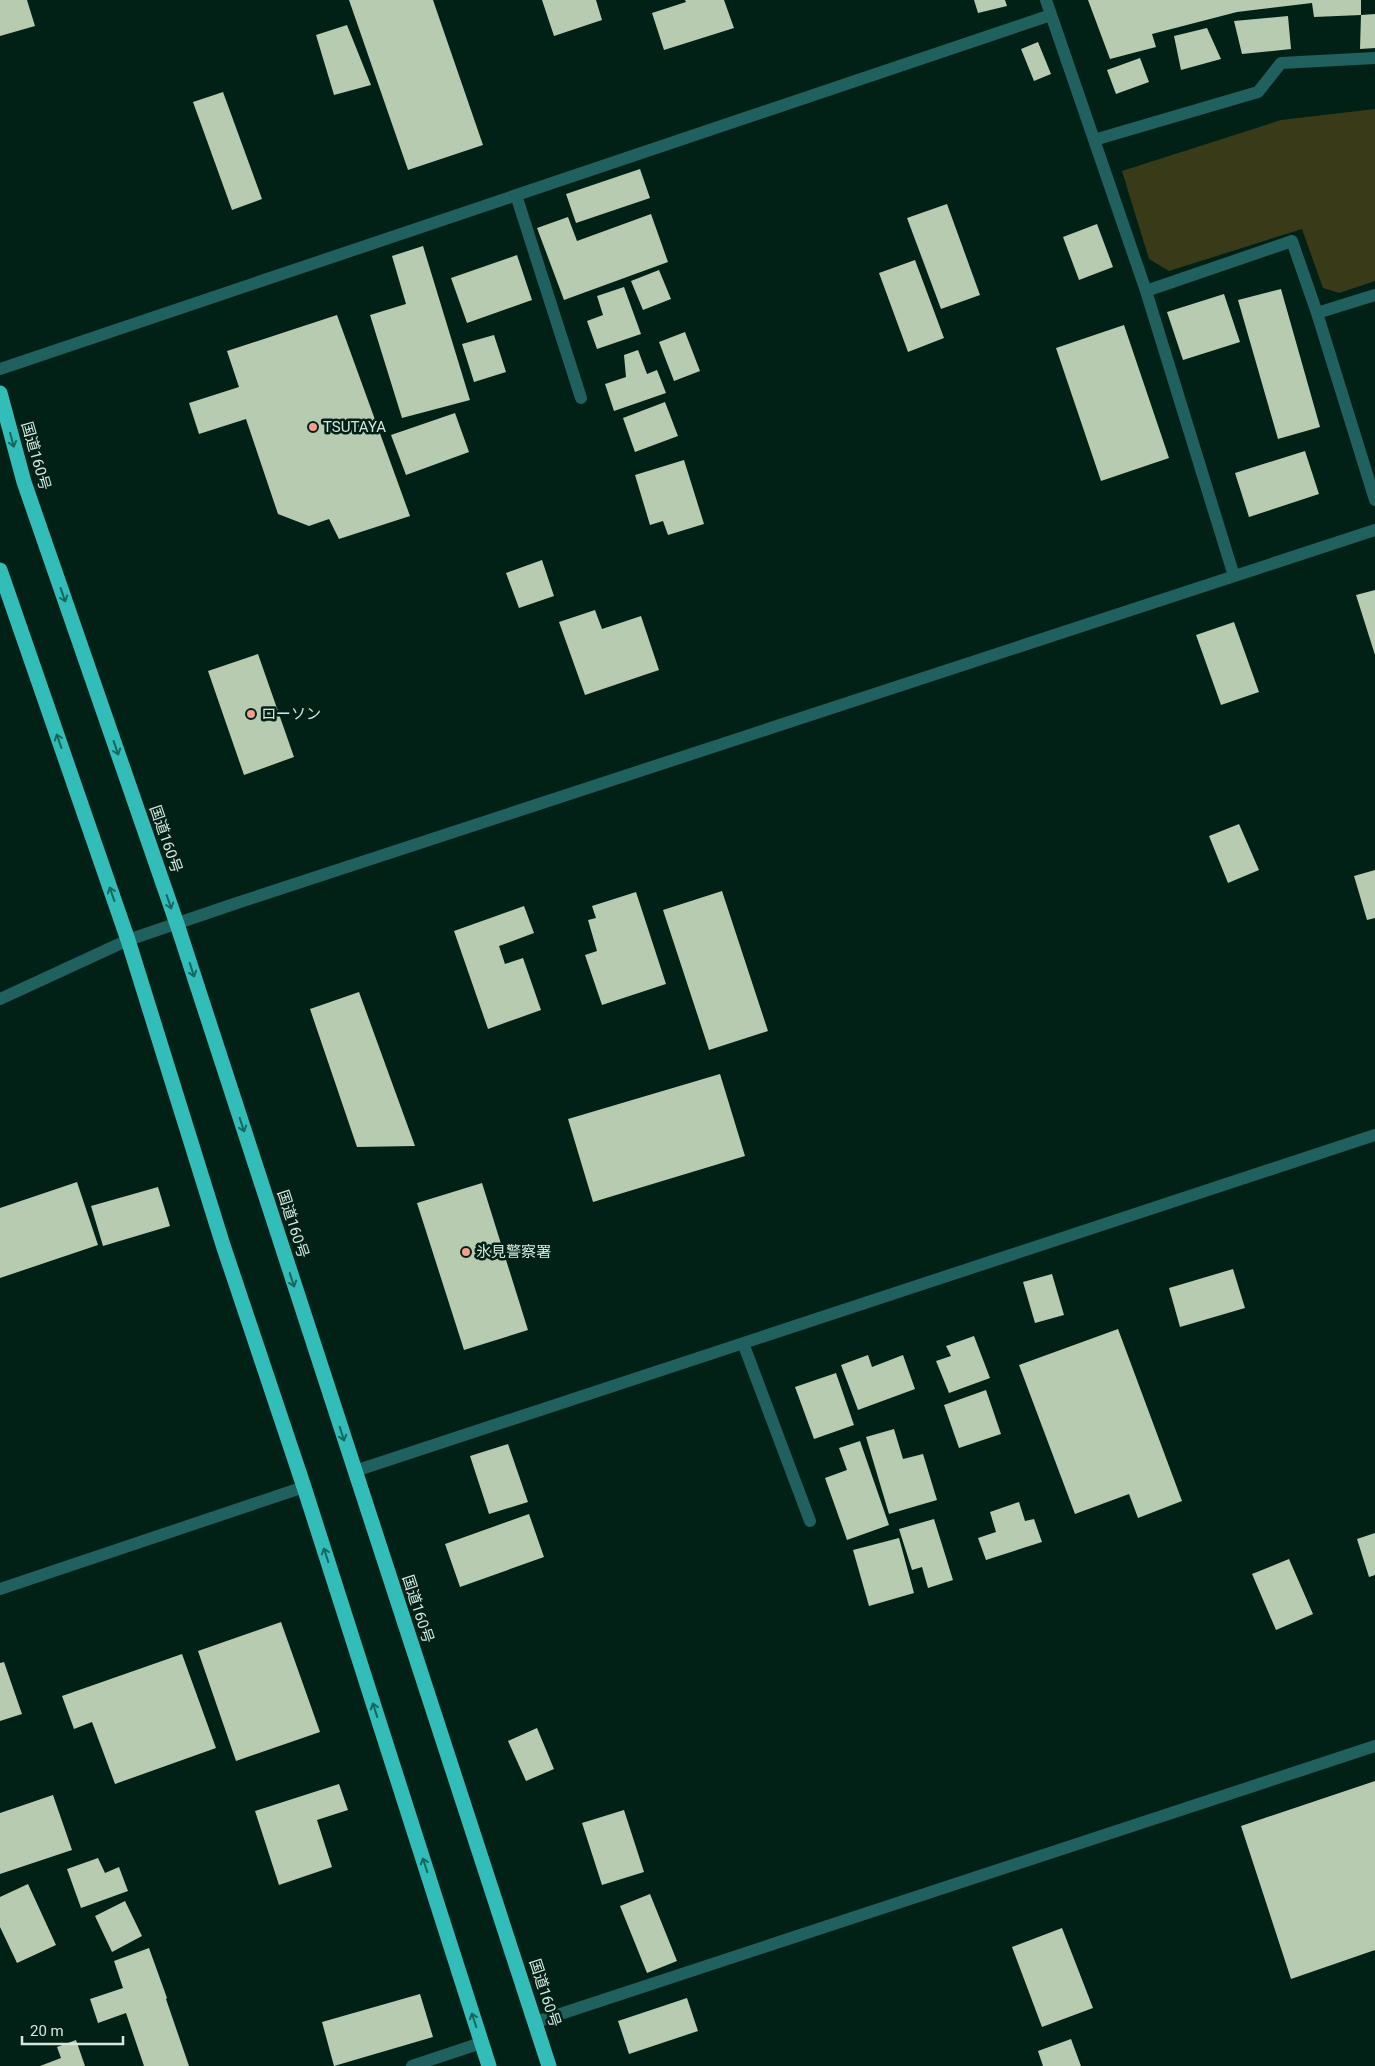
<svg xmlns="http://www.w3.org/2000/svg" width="1375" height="2066" font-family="Roboto,'Noto Sans JP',sans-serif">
  <rect width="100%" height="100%" fill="#022116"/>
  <!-- green -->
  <path fill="#393a17" d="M1375,109V281L1339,293L1323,288L1302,229L1169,271L1149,259L1122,171L1281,120Z"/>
  <!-- building -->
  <path fill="#b7cbb0" d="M0,0H27L35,26L0,36Z
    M349,0H433L483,145L408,170Z
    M542,0H596L602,20L554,36Z
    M685,0H724L734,28L664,50L652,13L686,2Z
    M974,0H1005L1007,6L978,13Z
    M1088,0H1361V15L1375,14V48L1360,49L1361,15L1314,17L1312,3L1237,12L1152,34L1156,47L1110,59Z
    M1288,16L1291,49L1242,54L1234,21Z
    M347,25L371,85L334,95L316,35Z
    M1207,28L1221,59L1181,70L1174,36Z
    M1038,42L1051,74L1034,81L1021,49Z
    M1140,58L1149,82L1116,94L1107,70Z
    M223,92L262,199L232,210L193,102Z
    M640,169L650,198L576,223L566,194Z
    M947,204L980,295L941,309L907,218Z
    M651,214L668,262L564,300L537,228L568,217L577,241Z
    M1097,224L1113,267L1079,280L1063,237Z
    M423,246L470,400L402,418L370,315L406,304L392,256Z
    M517,255L532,300L467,323L451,278Z
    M915,260L944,338L908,352L879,273Z
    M659,270L671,299L643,310L631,281Z
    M624,287L641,334L597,349L587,321L603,315L597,296Z
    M1281,289L1320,427L1278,439L1238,300Z
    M1224,294L1240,342L1183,360L1167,312Z
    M337,315L410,516L339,539L329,519L309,526L278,514L246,419L199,434L189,403L239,387L227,351Z
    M1124,325L1169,458L1101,481L1056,348Z
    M685,332L700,371L674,381L659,342Z
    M494,335L506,372L474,382L462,344Z
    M638,350L647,374L657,370L666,393L614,411L605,384L626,377L624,355Z
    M665,402L678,436L635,452L623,418Z
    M455,413L469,452L406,475L391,435Z
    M1305,451L1319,494L1249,517L1235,473Z
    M684,460L704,524L668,535L663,521L650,525L635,475Z
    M542,560L554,596L519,608L506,573Z
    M1375,590V655L1356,595Z
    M595,610L602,629L641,616L659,670L585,695L559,622Z
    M1234,622L1259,692L1221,705L1196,635Z
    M258,654L294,757L244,775L208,671Z
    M1239,824L1259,870L1228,883L1209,836Z
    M1375,870V918L1367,920L1354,876Z
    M722,891L768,1031L709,1050L663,910Z
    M636,892L666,984L602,1005L585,955L597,951L588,920L596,918L592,906Z
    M524,906L534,933L499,946L505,964L523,958L541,1010L488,1029L454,931Z
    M359,992L415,1146L357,1147L310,1009Z
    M720,1074L745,1156L593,1202L568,1119Z
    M77,1182L98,1245L0,1278V1208Z
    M482,1183L528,1330L464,1350L417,1203Z
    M158,1187L170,1226L103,1246L91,1206Z
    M1233,1269L1245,1308L1180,1327L1169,1288Z
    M1052,1274L1064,1315L1035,1323L1023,1282Z
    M1118,1329L1182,1501L1138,1518L1129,1494L1075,1514L1019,1365Z
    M974,1336L990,1378L949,1393L936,1361L951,1356L946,1346Z
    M868,1355L872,1367L903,1355L915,1389L858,1410L841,1365Z
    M836,1373L854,1425L814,1439L795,1387Z
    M986,1390L1001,1434L959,1448L944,1405Z
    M894,1429L903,1459L923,1454L937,1500L889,1514L866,1437Z
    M860,1441L889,1525L847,1540L825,1478L847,1470L839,1448Z
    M508,1444L528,1502L489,1514L470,1456Z
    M1019,1502L1025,1521L1034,1519L1042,1542L986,1560L978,1538L996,1532L990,1512Z
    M529,1514L544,1557L460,1587L445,1544Z
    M934,1519L953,1580L928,1588L922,1567L912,1570L899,1529Z
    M1375,1533V1575L1369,1577L1357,1539Z
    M899,1538L914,1593L869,1606L853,1550Z
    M1289,1559L1313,1614L1276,1630L1252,1574Z
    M281,1622L320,1732L236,1761L198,1651Z
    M182,1654L216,1748L115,1784L92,1722L74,1729L62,1696Z
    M4,1662L22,1714L0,1721V1663Z
    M537,1728L554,1769L526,1781L508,1741Z
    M1375,1781V1950L1291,1979L1241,1826Z
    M339,1784L348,1810L317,1820L332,1867L279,1885L255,1811Z
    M53,1795L72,1850L0,1874V1813Z
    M624,1810L644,1872L602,1885L582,1823Z
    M98,1858L105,1873L119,1867L128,1891L81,1908L67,1869Z
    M28,1884L56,1945L17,1963L0,1927V1897Z
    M650,1894L677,1961L647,1973L620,1906Z
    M125,1901L142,1936L112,1952L95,1916Z
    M1062,1928L1093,2008L1042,2027L1012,1947Z
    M149,1948L167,1998L166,1999L189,2066H144L126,2013L98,2023L90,1999L123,1988L114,1961Z
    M420,1994L433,2037L334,2066L322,2022Z
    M687,1998L698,2031L629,2054L618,2021Z
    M1071,2039L1081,2066H1043L1038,2051Z
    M76,2040L85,2066H40L61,2058L57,2047Z"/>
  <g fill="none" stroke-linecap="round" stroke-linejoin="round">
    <!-- minor -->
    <path stroke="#20605e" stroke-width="12" d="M1046,0L1146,291L1292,241L1317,313L1375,500
      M1094,140L1258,92L1281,63L1375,58
      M516,195L581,398
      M1146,291L1234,576
      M1317,313L1375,295
      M0,369L1051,15
      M0,999L128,940L237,903L1375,530
      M743,1343L810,1521
      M355,1471L1375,1135
      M0,1589L304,1487
      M536,2022L1375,1746
      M412,2066L481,2043"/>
    <!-- highway -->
    <path stroke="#32bdb9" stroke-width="15" d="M0,393L24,482L177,924L549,2066
      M0,570L128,940L223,1245L304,1487L489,2066"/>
  </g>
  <!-- one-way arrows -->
  <defs><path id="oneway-shaft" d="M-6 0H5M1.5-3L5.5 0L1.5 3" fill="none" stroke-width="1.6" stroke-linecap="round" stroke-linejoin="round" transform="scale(1.25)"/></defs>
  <g stroke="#18675f">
    <use href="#oneway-shaft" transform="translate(12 440) rotate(75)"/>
    <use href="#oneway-shaft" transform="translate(63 595) rotate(71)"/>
    <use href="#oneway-shaft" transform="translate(59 741) rotate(-109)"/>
    <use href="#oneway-shaft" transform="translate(116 748) rotate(71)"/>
    <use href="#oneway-shaft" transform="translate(112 894) rotate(-109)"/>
    <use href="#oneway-shaft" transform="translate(169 902) rotate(71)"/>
    <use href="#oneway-shaft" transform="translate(192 970) rotate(72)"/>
    <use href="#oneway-shaft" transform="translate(242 1125) rotate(72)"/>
    <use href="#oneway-shaft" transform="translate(292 1280) rotate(72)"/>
    <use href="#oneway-shaft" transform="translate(342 1434) rotate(72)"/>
    <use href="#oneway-shaft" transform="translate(326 1555) rotate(-108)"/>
    <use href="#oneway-shaft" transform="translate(375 1710) rotate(-108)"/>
    <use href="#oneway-shaft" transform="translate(425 1865) rotate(-108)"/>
    <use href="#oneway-shaft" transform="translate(474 2020) rotate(-108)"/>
  </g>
  <!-- markers -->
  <g fill="#f59d8f" stroke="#022116" stroke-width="2">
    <circle cx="313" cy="427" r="5"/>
    <circle cx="251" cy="714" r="5"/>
    <circle cx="466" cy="1252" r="5"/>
  </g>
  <g text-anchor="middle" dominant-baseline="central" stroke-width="5" stroke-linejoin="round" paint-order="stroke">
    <!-- poi labels -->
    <g font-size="15" fill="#d5e7de" stroke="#022116" text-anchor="start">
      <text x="323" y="427">TSUTAYA</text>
      <text x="261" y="714">ローソン</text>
      <text x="476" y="1252">氷見警察署</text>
    </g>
    <!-- street labels -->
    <g font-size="15" fill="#d5e7de" stroke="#022116">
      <text transform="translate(36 456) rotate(74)">国道160号</text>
      <text transform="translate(166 839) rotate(71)">国道160号</text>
      <text transform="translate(293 1224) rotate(72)">国道160号</text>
      <text transform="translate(418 1609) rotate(72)">国道160号</text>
      <text transform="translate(545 1993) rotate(72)">国道160号</text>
    </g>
  </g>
  <!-- scale -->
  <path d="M22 2036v8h101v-8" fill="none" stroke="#d5e7de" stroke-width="2.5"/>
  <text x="30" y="2036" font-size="15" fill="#d5e7de" stroke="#022116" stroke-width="4" paint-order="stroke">20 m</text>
</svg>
